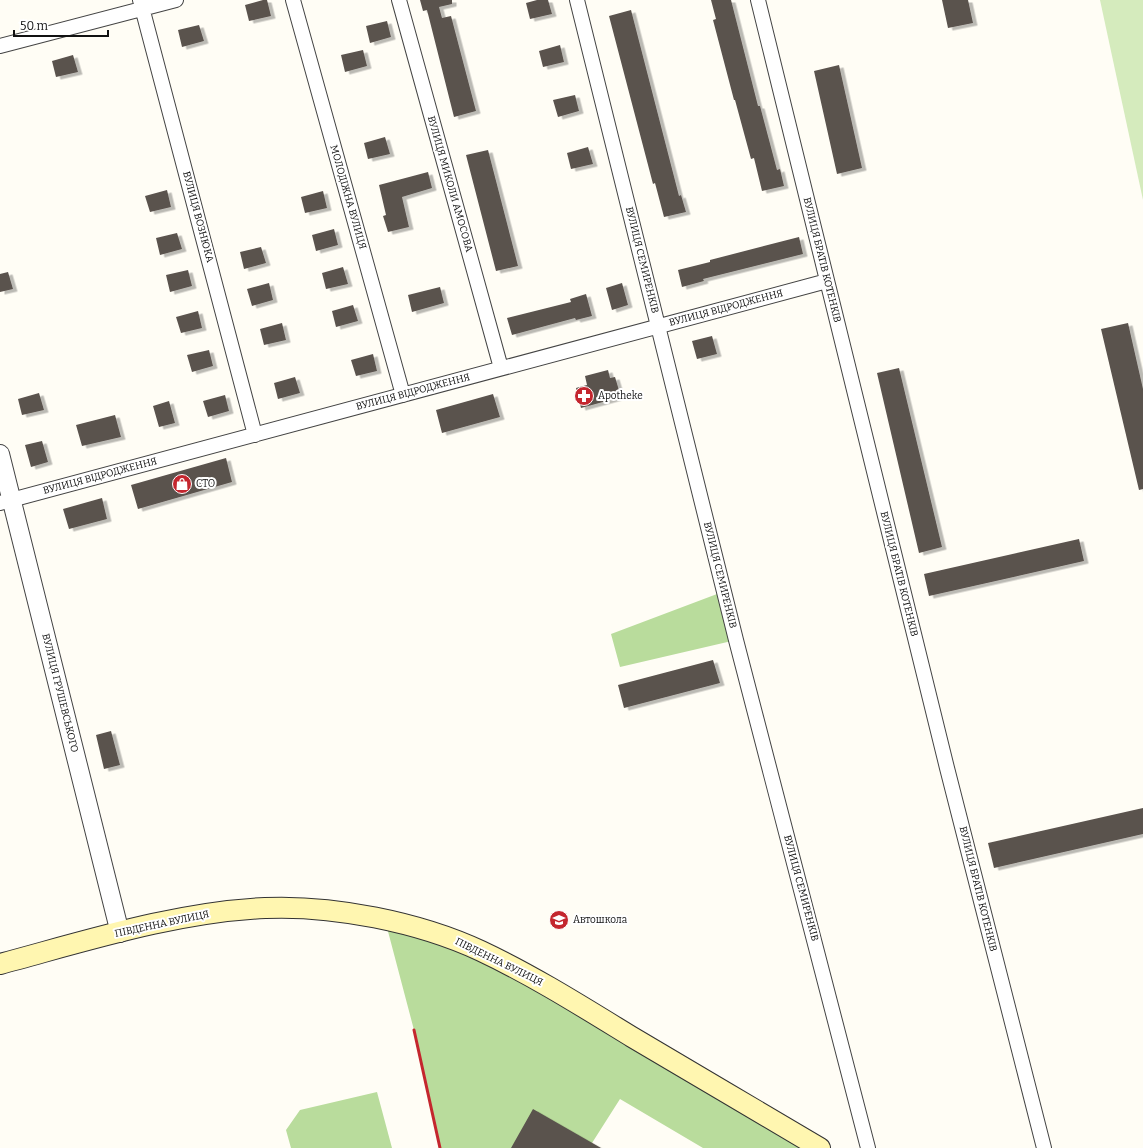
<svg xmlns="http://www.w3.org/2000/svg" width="1143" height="1148" font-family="Bitter,serif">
  <defs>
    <filter id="shadow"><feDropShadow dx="4.5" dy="2.5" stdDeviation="0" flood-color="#0004"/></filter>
  </defs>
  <rect width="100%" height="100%" fill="#fffdf5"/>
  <!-- green -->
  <path fill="#d5ebbd" d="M1100,0H1143V200Z"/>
  <!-- forest -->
  <path fill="#b9dc9c" d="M725,591L736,640L620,667L611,634Z
    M385,920L430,932L820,1148H703L620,1099L592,1143L511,1148H440L414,1030Z
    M377,1092L392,1148H291L286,1130L300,1110Z"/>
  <!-- building -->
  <path fill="#5a524d" filter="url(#shadow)" d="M263,0H267L271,16L249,21L245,5Z
    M420,0H452V4L439,7L442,18L451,16L476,111L454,117L427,10L423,11Z
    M537,0H548L552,14L530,19L526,3Z
    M711,0H731L758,106H760L777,170L780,169L784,186L762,191L754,158L751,159L735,100H734L713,20L716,19Z
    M942,0H968L973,23L948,28Z
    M631,10L679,196L681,195L686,212L664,217L655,183L653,184L609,16Z
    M387,21L391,37L370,43L366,26Z
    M199,25L204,41L182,47L178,30Z
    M560,45L564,62L543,67L539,51Z
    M363,50L367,66L345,72L341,55Z
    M73,55L78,72L56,77L52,61Z
    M839,65L862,168L837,174L814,71Z
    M575,95L579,111L558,117L553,100Z
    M385,137L390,154L368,159L364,143Z
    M588,147L593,164L571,169L567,153Z
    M488,150L518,266L496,271L466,155Z
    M428,172L432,188L402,197L409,227L388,232L383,216L386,215L379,185Z
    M167,190L171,207L150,212L145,196Z
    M323,191L327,208L305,213L301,197Z
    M334,229L338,245L316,251L312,235Z
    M177,233L182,249L160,255L156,238Z
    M799,237L803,254L703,279L704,281L682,287L678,270L710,262V260Z
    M261,247L266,263L244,269L240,252Z
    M343,267L348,284L326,289L322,273Z
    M188,270L192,286L170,292L166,275Z
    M8,272L13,289L0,292V274Z
    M269,283L273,300L252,306L247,289Z
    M622,283L628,305L612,310L606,288Z
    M440,287L444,303L412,312L408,295Z
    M586,294L592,316L576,320L575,318L512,335L507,318L571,302L570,299Z
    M353,305L358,321L336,327L332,311Z
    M198,311L202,328L181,333L176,317Z
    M282,323L286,340L264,345L260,329Z
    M1128,323L1143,389V489L1139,490L1101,329Z
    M712,336L717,354L697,359L692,341Z
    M209,350L213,366L192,372L187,355Z
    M373,354L377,371L356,376L351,360Z
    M899,368L942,547L919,553L877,373Z
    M608,370L610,378L615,377L621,397L581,408L576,388L587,385L585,376Z
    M295,377L300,393L278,399L274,383Z
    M39,393L44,410L22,415L18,399Z
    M493,394L500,417L442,433L436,410Z
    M225,395L229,411L208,417L203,401Z
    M169,401L175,423L159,427L153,406Z
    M115,415L121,437L82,446L76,425Z
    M42,441L48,462L31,467L25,445Z
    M226,458L232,482L138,509L131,485Z
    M102,498L107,519L69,529L63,509Z
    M1079,539L1084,561L929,596L924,574Z
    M713,660L720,683L624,708L618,685Z
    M111,731L120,765L104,769L96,735Z
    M1143,808V834L994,868L988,843Z
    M533,1109L601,1148H511Z"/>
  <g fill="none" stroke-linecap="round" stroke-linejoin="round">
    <defs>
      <path id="minor" d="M140,0L255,435
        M293,0L403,395
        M399,0L501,368
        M577,0L736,640L868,1148
        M758,0L947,768L1044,1148
        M0,46L176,0
        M0,503L827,281"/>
      <path id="tertiary" d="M0,454L120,933"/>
      <path id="secondary" d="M0,964C86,941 176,912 265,908C333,905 419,922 481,951C534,976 583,1007 632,1037C695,1074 757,1111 820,1148"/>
    </defs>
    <!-- minor casing -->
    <use href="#minor" stroke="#444" stroke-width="16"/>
    <!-- tertiary casing -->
    <use href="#tertiary" stroke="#444" stroke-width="20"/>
    <!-- secondary casing -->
    <use href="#secondary" stroke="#333" stroke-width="22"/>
    <!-- minor -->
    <use href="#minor" stroke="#fff" stroke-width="14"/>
    <!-- tertiary -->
    <use href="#tertiary" stroke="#fff" stroke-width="18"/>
    <!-- secondary -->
    <use href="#secondary" stroke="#fff6b0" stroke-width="20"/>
    <!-- rail -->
    <path stroke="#c4262e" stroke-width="3" d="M414,1030L440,1148"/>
  </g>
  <!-- icons -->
  <defs>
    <symbol id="pharmacy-disc" viewBox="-11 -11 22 22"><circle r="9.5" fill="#c4262e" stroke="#fff"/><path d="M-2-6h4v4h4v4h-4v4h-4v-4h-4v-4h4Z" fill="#fff"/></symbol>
    <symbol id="shop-disc" viewBox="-11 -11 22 22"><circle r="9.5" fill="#c4262e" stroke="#fff"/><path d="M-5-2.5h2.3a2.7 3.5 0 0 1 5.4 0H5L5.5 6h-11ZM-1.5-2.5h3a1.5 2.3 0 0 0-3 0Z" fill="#fff"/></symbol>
    <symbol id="school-disc" viewBox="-11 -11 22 22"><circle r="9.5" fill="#c4262e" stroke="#fff"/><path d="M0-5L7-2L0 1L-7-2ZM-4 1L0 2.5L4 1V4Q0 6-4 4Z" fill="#fff"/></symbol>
  </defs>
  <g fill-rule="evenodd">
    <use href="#pharmacy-disc" x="573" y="385" width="22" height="22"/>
    <use href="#shop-disc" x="171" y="473" width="22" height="22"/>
    <use href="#school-disc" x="548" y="909" width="22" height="22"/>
  </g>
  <g text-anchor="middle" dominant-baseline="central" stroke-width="4" stroke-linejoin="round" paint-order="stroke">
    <!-- street labels -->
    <g font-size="10" fill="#111" stroke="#fff">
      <text transform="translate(450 184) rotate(74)">ВУЛИЦЯ МИКОЛИ АМОСОВА</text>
      <text transform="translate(348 197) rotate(74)">МОЛОДІЖНА ВУЛИЦЯ</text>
      <text transform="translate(198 217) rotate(75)">ВУЛИЦЯ ВОЗНЮКА</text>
      <text transform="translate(642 260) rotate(76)">ВУЛИЦЯ СЕМИРЕНКІВ</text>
      <text transform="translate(822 260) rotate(76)">ВУЛИЦЯ БРАТІВ КОТЕНКІВ</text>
      <text transform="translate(726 308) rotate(-15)">ВУЛИЦЯ ВІДРОДЖЕННЯ</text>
      <text transform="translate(413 392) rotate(-15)">ВУЛИЦЯ ВІДРОДЖЕННЯ</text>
      <text transform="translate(100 476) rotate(-15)">ВУЛИЦЯ ВІДРОДЖЕННЯ</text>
      <text transform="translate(899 574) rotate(76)">ВУЛИЦЯ БРАТІВ КОТЕНКІВ</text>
      <text transform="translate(720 575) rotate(76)">ВУЛИЦЯ СЕМИРЕНКІВ</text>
      <text transform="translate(60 693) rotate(76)">ВУЛИЦЯ ГРУШЕВСЬКОГО</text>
      <text transform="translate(801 888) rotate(75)">ВУЛИЦЯ СЕМИРЕНКІВ</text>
      <text transform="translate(978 889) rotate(76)">ВУЛИЦЯ БРАТІВ КОТЕНКІВ</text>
      <text transform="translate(162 924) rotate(-12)">ПІВДЕННА ВУЛИЦЯ</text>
      <text transform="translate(499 962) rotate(26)">ПІВДЕННА ВУЛИЦЯ</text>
    </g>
    <!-- poi labels -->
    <g font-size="10" fill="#111" stroke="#fff" text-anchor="start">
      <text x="598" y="396">Apotheke</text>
      <text x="196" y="484">СТО</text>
      <text x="573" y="920">Автошкола</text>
    </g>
  </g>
  <!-- scale -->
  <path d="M14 30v6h94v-6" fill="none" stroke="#111111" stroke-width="2"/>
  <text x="20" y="30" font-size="12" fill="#111111" stroke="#ffffff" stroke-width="3" paint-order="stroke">50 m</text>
</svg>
